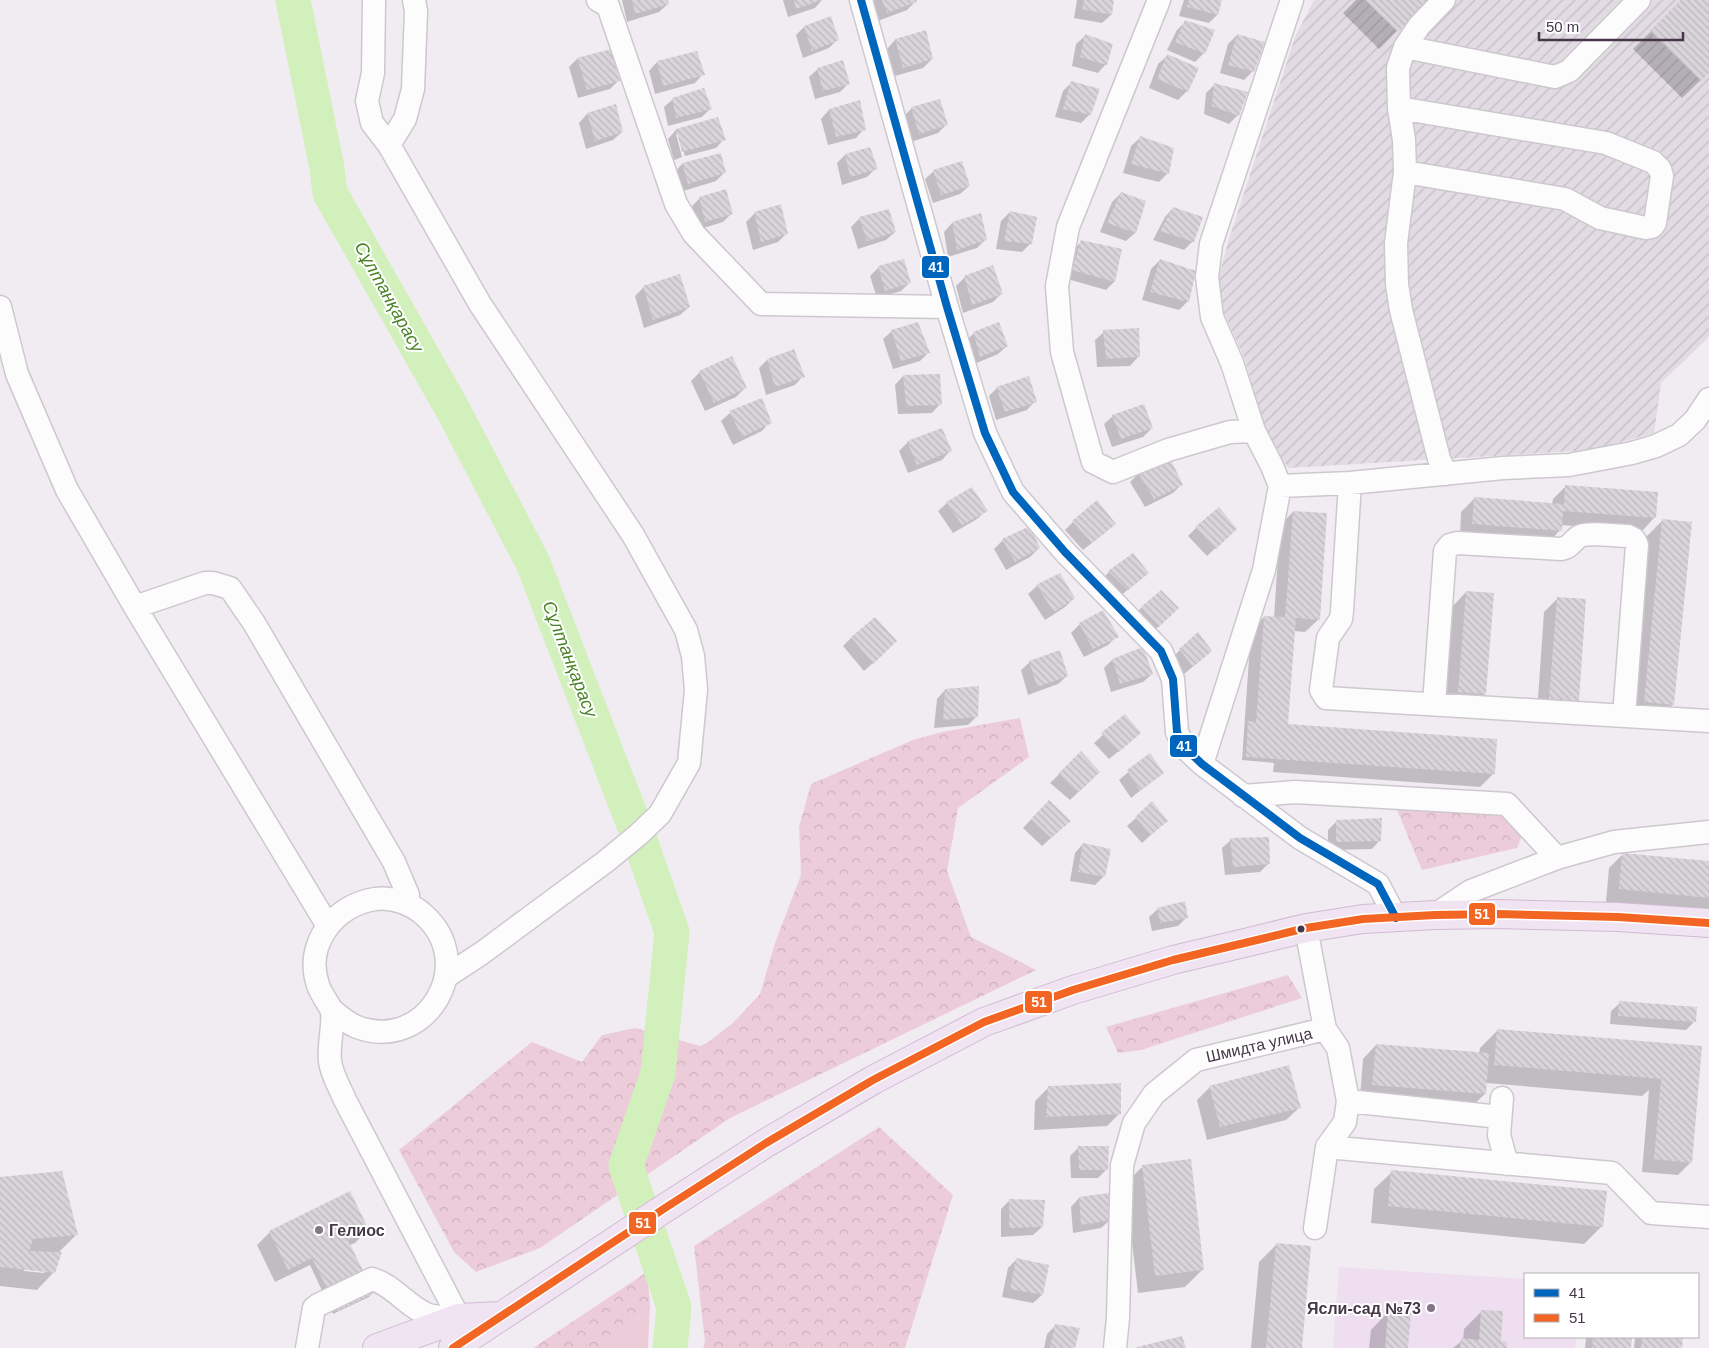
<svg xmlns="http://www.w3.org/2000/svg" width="1709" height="1348" font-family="Helvetica,sans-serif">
  <defs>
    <pattern id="industrial-furrows" width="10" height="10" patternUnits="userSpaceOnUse" patternTransform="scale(1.25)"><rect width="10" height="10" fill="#e2dbe4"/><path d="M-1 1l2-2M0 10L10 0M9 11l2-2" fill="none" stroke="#c3bdc5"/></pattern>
    <pattern id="forest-crowns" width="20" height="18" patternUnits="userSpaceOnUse" patternTransform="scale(1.25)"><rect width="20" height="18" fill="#edccd9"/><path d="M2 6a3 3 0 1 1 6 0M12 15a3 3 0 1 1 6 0" fill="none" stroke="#cdb0bc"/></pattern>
    <pattern id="building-back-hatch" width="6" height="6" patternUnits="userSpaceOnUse" patternTransform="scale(1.25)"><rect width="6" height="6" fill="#d9d3da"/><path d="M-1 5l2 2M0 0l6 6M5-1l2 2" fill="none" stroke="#bcb6bd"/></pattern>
  </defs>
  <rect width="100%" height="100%" fill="#f1ecf2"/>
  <!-- industrial -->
  <path fill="url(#industrial-furrows)" d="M1314,0H1709V337L1661,383L1654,433L1592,450L1288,468L1264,429L1245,360L1223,310L1219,276L1228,242L1295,37Z"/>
  <!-- education -->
  <path fill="#eedef0" d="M1339,1267L1525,1279V1337H1576L1575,1348H1333Z"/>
  <!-- grass -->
  <path fill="#edccd9" d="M650,1304L648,1348H611Z"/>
  <!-- forest -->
  <path fill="url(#forest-crowns)" d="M1020,718L1029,757L958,808L947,871L971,937L1036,970L730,1118L540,1248L476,1272L454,1252L399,1150L532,1042L582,1062L602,1035L635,1028L700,1046L707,1043L733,1023L760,994L775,943L801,875L799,827L811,784L913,740L942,732Z
    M1443,806L1499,809L1515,828L1521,838L1517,848L1422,870L1397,810Z
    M1288,975L1302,998L1141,1050L1118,1053L1106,1027Z
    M879,1127L953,1195L905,1348H703L705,1341L694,1246Z
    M647,1272L650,1304L611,1348H533Z"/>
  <!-- shadow -->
  <path fill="#0003" fill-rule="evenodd" d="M622,0H667L668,4L659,12L627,22Z
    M783,0H822L815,8L788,17Z
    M871,0H915V2L907,10L878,21Z
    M1077,0H1113L1111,15L1102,23L1074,18Z
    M1184,0H1221L1217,15L1209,23L1179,16Z
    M1356,0H1428L1379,49L1343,13Z
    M1683,0H1709V72L1682,98L1633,49Z
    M1186,21L1204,53L1195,62L1167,50L1177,30Z
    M804,27L838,39L829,48L803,58L796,35Z
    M1237,35L1253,71L1244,80L1220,73L1228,44Z
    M1085,36L1106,64L1098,73L1072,66L1076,44Z
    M895,40L932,59L923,68L895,76L887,49Z
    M696,52L703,74L695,83L655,94L649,71L657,62Z
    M1167,56L1187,91L1178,100L1149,88L1158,64Z
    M577,59L619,80L610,89L578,98L569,67Z
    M818,69L849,83L840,92L815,99L809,77Z
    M1071,83L1090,114L1081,123L1055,117L1063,91Z
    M1215,84L1238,115L1229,124L1204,114L1206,93Z
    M673,99L710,109L702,117L668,126L664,107Z
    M912,108L946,125L938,133L911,142L903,117Z
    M829,110L864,129L856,138L828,145L821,119Z
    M587,114L622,132L613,140L586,149L579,123Z
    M718,119L724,139L716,148L685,156L678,134H676L682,157L674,160L668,139L676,130Z
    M1140,138L1173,149L1167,174L1159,182L1123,173L1131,146Z
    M845,155L876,168L867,177L842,185L837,163Z
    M682,164L724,173L716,181L680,192L674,173Z
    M934,171L969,186L960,194L933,203L925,179Z
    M1121,193L1145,202L1135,233L1126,241L1100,232L1112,202Z
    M700,198L731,214L723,222L697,230L691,207Z
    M1173,208L1193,241L1184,250L1153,240L1165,217Z
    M1010,212L1031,243L1022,252L996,249L1001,221Z
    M755,213L787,233L778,242L753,250L746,222Z
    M860,218L895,232L886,240L858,249L851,227Z
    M952,223L986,239L977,248L948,257L944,232Z
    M1082,241L1120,250L1114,282L1106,290L1064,278L1073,250Z
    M1160,260L1188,301L1179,310L1142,300L1151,269Z
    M879,267L910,282L901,291L877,298L870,276Z
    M965,277L1001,294L993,302L963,313L956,286Z
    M644,287L689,307L680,315L644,328L635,296Z
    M892,331L928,353L920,361L893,369L883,339Z
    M1104,332L1138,357L1130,366L1097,367L1095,340Z
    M974,333L1007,346L998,354L972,365L965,342Z
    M767,360L803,376L795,385L766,395L759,368Z
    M700,372L745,388L736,397L705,411L691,381Z
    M903,376L940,404L932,413L898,414L895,385Z
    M997,388L1035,401L1027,410L996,420L989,396Z
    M730,413L770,422L762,431L733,445L721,421Z
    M1113,416L1152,428L1143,437L1112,447L1104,424Z
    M908,442L950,451L942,460L908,473L899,451Z
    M1139,473L1182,484L1173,493L1145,507L1130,482Z
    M1566,486L1655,517L1642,531L1561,525L1560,530L1547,544L1460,537L1461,512L1475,498L1552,504L1553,499Z
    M947,503L986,511L977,519L953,533L938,511Z
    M1293,512L1319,619L1305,632L1294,631L1287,725L1493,774L1480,787L1273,772L1274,763L1242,760L1251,630L1264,617L1274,618L1280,525Z
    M1663,520L1673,704L1655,722L1627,719L1645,538Z
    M1073,522L1106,532L1083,550L1065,530Z
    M1196,528L1236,529L1207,556L1188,536Z
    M1003,540L1039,548L1030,557L1006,570L994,549Z
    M1109,572L1148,573L1118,598L1101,580Z
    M1059,574L1074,598L1065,607L1045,620L1028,594L1037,586Z
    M1466,592L1485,694L1472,707L1446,705L1453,606Z
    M1557,599L1577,700L1564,714L1537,712L1544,612Z
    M1142,607L1177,608L1150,635L1133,616Z
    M1103,612L1117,636L1108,645L1084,657L1071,633L1080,624Z
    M852,637L887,650L864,671L843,646Z
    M1180,650L1202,659L1184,674L1171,659Z
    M1112,660L1152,674L1143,682L1111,692L1104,668Z
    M1030,662L1067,676L1058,684L1028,695L1021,670Z
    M945,690L976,717L968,725L934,728L937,699Z
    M1124,716L1131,741L1109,759L1094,743Z
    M1081,753L1090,781L1070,800L1050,783Z
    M1150,754L1162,773L1131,798L1119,780Z
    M1040,810L1060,830L1042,846L1023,828Z
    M1136,818L1166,821L1142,843L1127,826Z
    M1337,821L1380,840L1372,849L1328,850V830Z
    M1231,840L1269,863L1260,872L1225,875L1222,848Z
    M1083,844L1104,876L1095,885L1070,881L1075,853Z
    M1623,854L1709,862V912L1606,902L1609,868Z
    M1158,909L1187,917L1178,926L1152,931L1149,917Z
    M1620,1003L1694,1022L1686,1030L1610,1024L1611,1011Z
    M1498,1030L1701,1047L1691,1162L1678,1175L1642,1172L1649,1090L1642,1096L1486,1083L1485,1094L1471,1107L1360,1098L1363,1059L1376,1045L1479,1054L1480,1048Z
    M1049,1087L1120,1113L1107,1126L1034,1130L1035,1101Z
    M1210,1087L1300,1107L1286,1120L1207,1140L1197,1100Z
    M1079,1147L1107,1169L1098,1178H1071L1070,1156Z
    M1142,1167L1203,1269L1185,1287L1138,1293L1125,1184Z
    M1392,1172L1602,1226L1584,1244L1371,1223L1374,1189Z
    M0,1179L77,1234L58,1253L54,1272L37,1290L0,1286ZM24,1269L45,1270L44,1273L24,1271Z
    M1079,1198L1110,1220L1101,1228L1073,1233L1071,1207Z
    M1010,1200L1042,1227L1033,1235L1001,1237V1209Z
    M368,1230L355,1243L350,1245L372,1293L369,1297L333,1314L310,1265L275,1282L257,1245L270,1232Z
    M1277,1244L1301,1348H1251L1259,1262Z
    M1016,1260L1042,1295L1033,1303L1002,1297L1008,1268Z
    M1482,1311L1499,1342L1505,1348H1453L1463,1340L1464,1329Z
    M1388,1312L1407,1348H1369L1371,1330Z
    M1056,1325L1074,1348H1044L1047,1334Z
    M1586,1337H1631L1630,1348H1585Z
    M1635,1337H1681V1348H1634Z"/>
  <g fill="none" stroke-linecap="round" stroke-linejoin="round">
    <!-- river -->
    <path stroke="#d2f0bc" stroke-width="35" d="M293,0L327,168L330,193L453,410L533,563L638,835L672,932L658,1073L626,1166L674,1307L670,1348"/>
  </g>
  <!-- building -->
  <path fill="url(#building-back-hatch)" d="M632,0H668L669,4L635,14Z
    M794,0H822L796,9Z
    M882,0H916L917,2L887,13Z
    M1084,0H1114L1112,15L1082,9Z
    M1189,0H1222L1218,15L1187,7Z
    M1365,0H1429L1398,32Z
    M1681,0H1709V73L1701,81L1650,31Z
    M831,16L839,40L812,51L804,26Z
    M1185,20L1215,30L1205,54L1175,42Z
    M926,30L933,59L903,68L895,39Z
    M1085,34L1113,44L1107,65L1080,57Z
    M1237,34L1265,42L1254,72L1228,65Z
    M611,49L620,81L587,90L577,58Z
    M697,51L705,75L663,86L657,61Z
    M1167,54L1199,68L1188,92L1157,79Z
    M843,60L850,84L823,91L817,68Z
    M1071,81L1100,89L1091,115L1063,109Z
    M1214,83L1248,92L1239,116L1212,106Z
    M704,88L712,109L676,118L672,98Z
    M940,99L948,125L919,134L911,107Z
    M860,100L866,130L836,137L829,109Z
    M616,104L623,132L595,141L587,113Z
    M718,117L726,140L682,152L676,129Z
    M1140,136L1174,148L1169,174L1131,164Z
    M870,147L878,169L850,177L845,154Z
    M721,153L726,173L688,184L682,163Z
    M962,161L970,186L941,195L933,170Z
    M726,189L733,214L705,222L699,197Z
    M1121,192L1146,201L1136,233L1107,223Z
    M781,204L788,234L761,242L754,212Z
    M1173,207L1203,217L1194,242L1160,231Z
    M889,209L896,232L867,241L859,217Z
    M1010,211L1037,217L1032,244L1004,241Z
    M981,213L987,240L957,250L952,222Z
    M1081,240L1122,249L1115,282L1072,270Z
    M904,259L911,283L885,291L878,266Z
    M1160,259L1196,271L1189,302L1150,292Z
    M993,265L1003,294L972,305L964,276Z
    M680,274L690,307L653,320L643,286Z
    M918,322L930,353L901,361L891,330Z
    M999,322L1008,346L980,357L973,332Z
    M1139,328L1140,357L1106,359L1103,330Z
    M794,349L805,377L775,387L767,359Z
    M732,356L747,388L714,403L699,371Z
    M940,374L942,405L906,406L903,375Z
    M1029,376L1037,402L1005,412L996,387Z
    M762,398L772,423L742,437L729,411Z
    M1144,404L1153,428L1121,439L1112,415Z
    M942,428L952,451L917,465L907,441Z
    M1170,458L1183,485L1154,499L1138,472Z
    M1565,485L1658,492L1656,518L1563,511L1562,531L1472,524L1474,497L1564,504Z
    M972,487L988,511L962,525L946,502Z
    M1097,500L1116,524L1092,543L1072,521Z
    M1219,507L1237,529L1216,549L1195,527Z
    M1293,511L1327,513L1320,620L1296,618L1288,724L1497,739L1495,774L1246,757L1248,721L1256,722L1264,616L1285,617Z
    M1662,519L1692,522L1674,705L1644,702Z
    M1030,526L1040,548L1015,562L1002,539Z
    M1133,553L1149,573L1128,590L1108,571Z
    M1060,573L1075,598L1054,612L1036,585Z
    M1161,590L1179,608L1159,627L1141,607Z
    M1466,591L1494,593L1486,694L1458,692Z
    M1557,597L1586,599L1579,701L1549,699Z
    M1103,610L1119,637L1093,649L1079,623Z
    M875,617L897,641L873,664L851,637Z
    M1198,632L1212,651L1193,667L1179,649Z
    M1143,647L1153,674L1120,684L1112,659Z
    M1060,650L1068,676L1037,687L1029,661Z
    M979,686L978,717L943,720L945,689Z
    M1125,714L1141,733L1119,752L1101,733Z
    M1081,751L1100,772L1079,792L1058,774Z
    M1150,753L1164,773L1140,791L1127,770Z
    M1049,800L1071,821L1051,838L1031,819Z
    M1152,801L1168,821L1151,835L1135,817Z
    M1382,818L1381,841L1336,842V820Z
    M1269,837L1270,864L1233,867L1230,838Z
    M1083,843L1111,849L1105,877L1078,872Z
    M1622,853L1709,861V898L1619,889Z
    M1185,901L1188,918L1160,923L1157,908Z
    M1619,1001L1697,1007L1696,1022L1618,1016Z
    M1497,1029L1702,1046L1692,1163L1654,1159L1661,1079L1494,1065Z
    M1376,1044L1489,1053L1486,1094L1372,1085Z
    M1289,1065L1301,1108L1220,1127L1209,1086Z
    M1121,1083V1114L1046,1117L1048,1086Z
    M1078,1146H1109L1108,1170H1079Z
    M1191,1159L1204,1270L1155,1276L1142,1165Z
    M1391,1170L1607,1191L1603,1227L1388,1206Z
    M62,1171L78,1235L33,1239L29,1251L62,1252L55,1273L0,1267V1177Z
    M350,1191L369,1230L348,1240L374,1293L338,1311L312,1258L288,1270L269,1231Z
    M1109,1193L1111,1220L1081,1225L1079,1197Z
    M1009,1199L1045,1200L1043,1227L1009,1228Z
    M1276,1243L1311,1246L1302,1348H1266Z
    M1016,1258L1049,1265L1043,1295L1010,1289Z
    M1481,1310L1503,1311L1501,1341L1507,1342V1348H1460L1461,1338L1479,1340Z
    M1388,1311L1411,1313L1408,1348H1385Z
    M1055,1324L1080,1328L1075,1348H1050Z
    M1182,1336L1186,1348H1137V1347Z
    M1593,1337H1632L1631,1348H1592Z
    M1642,1337H1683L1682,1348H1641Z"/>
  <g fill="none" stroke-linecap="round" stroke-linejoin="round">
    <defs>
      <path id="minor" d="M374,0L373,73L367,101L372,123L389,145L480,304L633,535L686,630L693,656L696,690L689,763L660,814L638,835L605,862L482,953L447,976
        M598,0L608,6L676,204L694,234L761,304L947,307
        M861,0L947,307L985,433L1013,492L1065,552L1161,651L1173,679L1177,732L1184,747L1202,764L1300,838L1378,884L1396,918
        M1159,0L1068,227L1057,286L1062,352L1093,462L1113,472L1168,450L1230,432L1254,431
        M1444,0L1419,26L1405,47L1398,68L1399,108L1404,140L1405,172L1396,243L1397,284L1401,310L1439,459L1446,474
        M1405,47L1555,77L1569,71L1639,0
        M1399,108L1606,143L1653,162L1660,169L1662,176L1655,223L1652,227L1646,228L1600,218L1565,199L1405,172
        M389,145L405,119L413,89L416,11L414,0
        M0,307L17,374L67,490L135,607L328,926
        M1350,483L1342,611L1341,619L1328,638L1321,690L1326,698L1709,721
        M1280,486L1350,483L1503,468L1569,465L1632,453L1656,446L1679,435L1695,420L1709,399
        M135,607L205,583H213L230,588L254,623L394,862L408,895L407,904
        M1434,704L1445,551L1450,545L1458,543L1561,549C1571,548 1573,539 1580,536C1591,532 1616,536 1628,536L1634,539L1637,545L1624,716
        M1202,764L1264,570L1280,486L1272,466L1254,431L1232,363L1212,317L1207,277L1211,244L1292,0
        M1243,796L1295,792L1507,804L1557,858
        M1435,915L1471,891L1557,858L1614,842L1709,832
        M332,1010C340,1017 347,1023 357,1027C426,1053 479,964 424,915C411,903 392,897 375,899C335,905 304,944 318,985C320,993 331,1007 332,1011C334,1025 328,1046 330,1061C331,1073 340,1088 345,1100L459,1318L463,1333
        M1502,1098L1499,1135L1507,1164
        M1348,1101L1500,1117
        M1327,1147L1612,1173L1651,1213L1709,1217
        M1315,1228L1327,1147L1345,1122L1348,1101L1338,1048L1325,1029
        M307,1348L314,1308L318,1305L372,1279C393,1285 406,1305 426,1314C436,1318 447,1317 458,1318
        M1115,1348L1118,1318L1122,1165L1134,1123L1154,1094L1196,1060L1325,1029L1306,928"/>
      <path id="major" d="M377,1348L459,1318L501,1316
        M453,1348L665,1208L766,1143L873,1080L984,1022L1073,990L1173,960L1257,940L1306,928L1363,919L1435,915L1498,914L1618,917L1709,923"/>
    </defs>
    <!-- minor casing -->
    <use href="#minor" stroke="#cdc8ce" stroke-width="25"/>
    <!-- major casing -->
    <use href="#major" stroke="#d1b9d4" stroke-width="30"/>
    <!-- minor -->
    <use href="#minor" stroke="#fdfcfd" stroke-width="22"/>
    <!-- major -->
    <use href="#major" stroke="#f0e4f2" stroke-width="28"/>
    <defs>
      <path id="bus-1" d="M861,0L947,307L985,433L1013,492L1065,552L1161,651L1173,679L1177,732L1184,747L1202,764L1300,838L1378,884L1396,918"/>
      <path id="bus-2" d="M453,1348L665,1208L766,1143L873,1080L984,1022L1073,990L1173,960L1257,940L1306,928L1363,919L1435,915L1498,914L1618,917L1709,923"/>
    </defs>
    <!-- bus-1 casing -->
    <use href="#bus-1" stroke="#fff" stroke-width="11"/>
    <!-- bus-2 casing -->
    <use href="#bus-2" stroke="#fff" stroke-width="11"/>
    <!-- bus-1 -->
    <use href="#bus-1" stroke="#0065bd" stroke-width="8"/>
    <!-- bus-2 -->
    <use href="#bus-2" stroke="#f26522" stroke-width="8"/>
  </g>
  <!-- markers -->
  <circle fill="#453748" stroke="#fff" stroke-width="2" cx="1301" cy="929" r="4.5"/>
  <g fill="#817684" stroke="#fff" stroke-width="2">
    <circle cx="319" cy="1230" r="5"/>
    <circle cx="1431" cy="1308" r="5"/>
  </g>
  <g text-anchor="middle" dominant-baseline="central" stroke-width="4" stroke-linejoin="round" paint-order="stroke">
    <!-- street labels -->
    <g font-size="16" fill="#453748" stroke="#fff">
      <text transform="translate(1259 1045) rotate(-13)">Шмидта улица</text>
    </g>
    <!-- poi labels -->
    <g font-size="16" font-weight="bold" fill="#453748" stroke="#fff" text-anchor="start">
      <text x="329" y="1230">Гелиос</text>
      <text x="1421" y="1308" text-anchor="end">Ясли-сад №73</text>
    </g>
    <!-- water labels -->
    <g font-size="18" font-style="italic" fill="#4a8426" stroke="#fff">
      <text transform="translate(389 297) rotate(61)">Сұлтанқарасу</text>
      <text transform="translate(570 659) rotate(69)">Сұлтанқарасу</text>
    </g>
  </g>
  <g stroke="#fff" stroke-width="2">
    <rect x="921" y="255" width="29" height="24" rx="5" fill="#0065bd"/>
    <rect x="1169" y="734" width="29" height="24" rx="5" fill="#0065bd"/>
    <rect x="1468" y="902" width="28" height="24" rx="5" fill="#f26522"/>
    <rect x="1024" y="990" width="29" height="24" rx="5" fill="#f26522"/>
    <rect x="628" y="1211" width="29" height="24" rx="5" fill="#f26522"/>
  </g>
  <g font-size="14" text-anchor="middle" font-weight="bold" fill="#fff">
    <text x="936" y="272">41</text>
    <text x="1184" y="751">41</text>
    <text x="1482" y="919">51</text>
    <text x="1039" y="1007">51</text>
    <text x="643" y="1228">51</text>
  </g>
  <!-- legend -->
  <rect x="1524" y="1273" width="175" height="65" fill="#ffffff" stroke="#b5afb6"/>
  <rect x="1534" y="1289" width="25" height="8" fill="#0065bd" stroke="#b5afb6"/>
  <text x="1569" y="1298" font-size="15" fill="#453748">41</text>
  <rect x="1534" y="1314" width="25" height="8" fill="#f26522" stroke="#b5afb6"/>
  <text x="1569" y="1323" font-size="15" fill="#453748">51</text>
  <!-- scale -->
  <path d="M1539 32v8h144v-8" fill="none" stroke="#453748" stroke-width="2.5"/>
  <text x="1546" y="32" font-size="15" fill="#453748" stroke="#ffffff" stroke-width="4" paint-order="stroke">50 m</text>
</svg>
